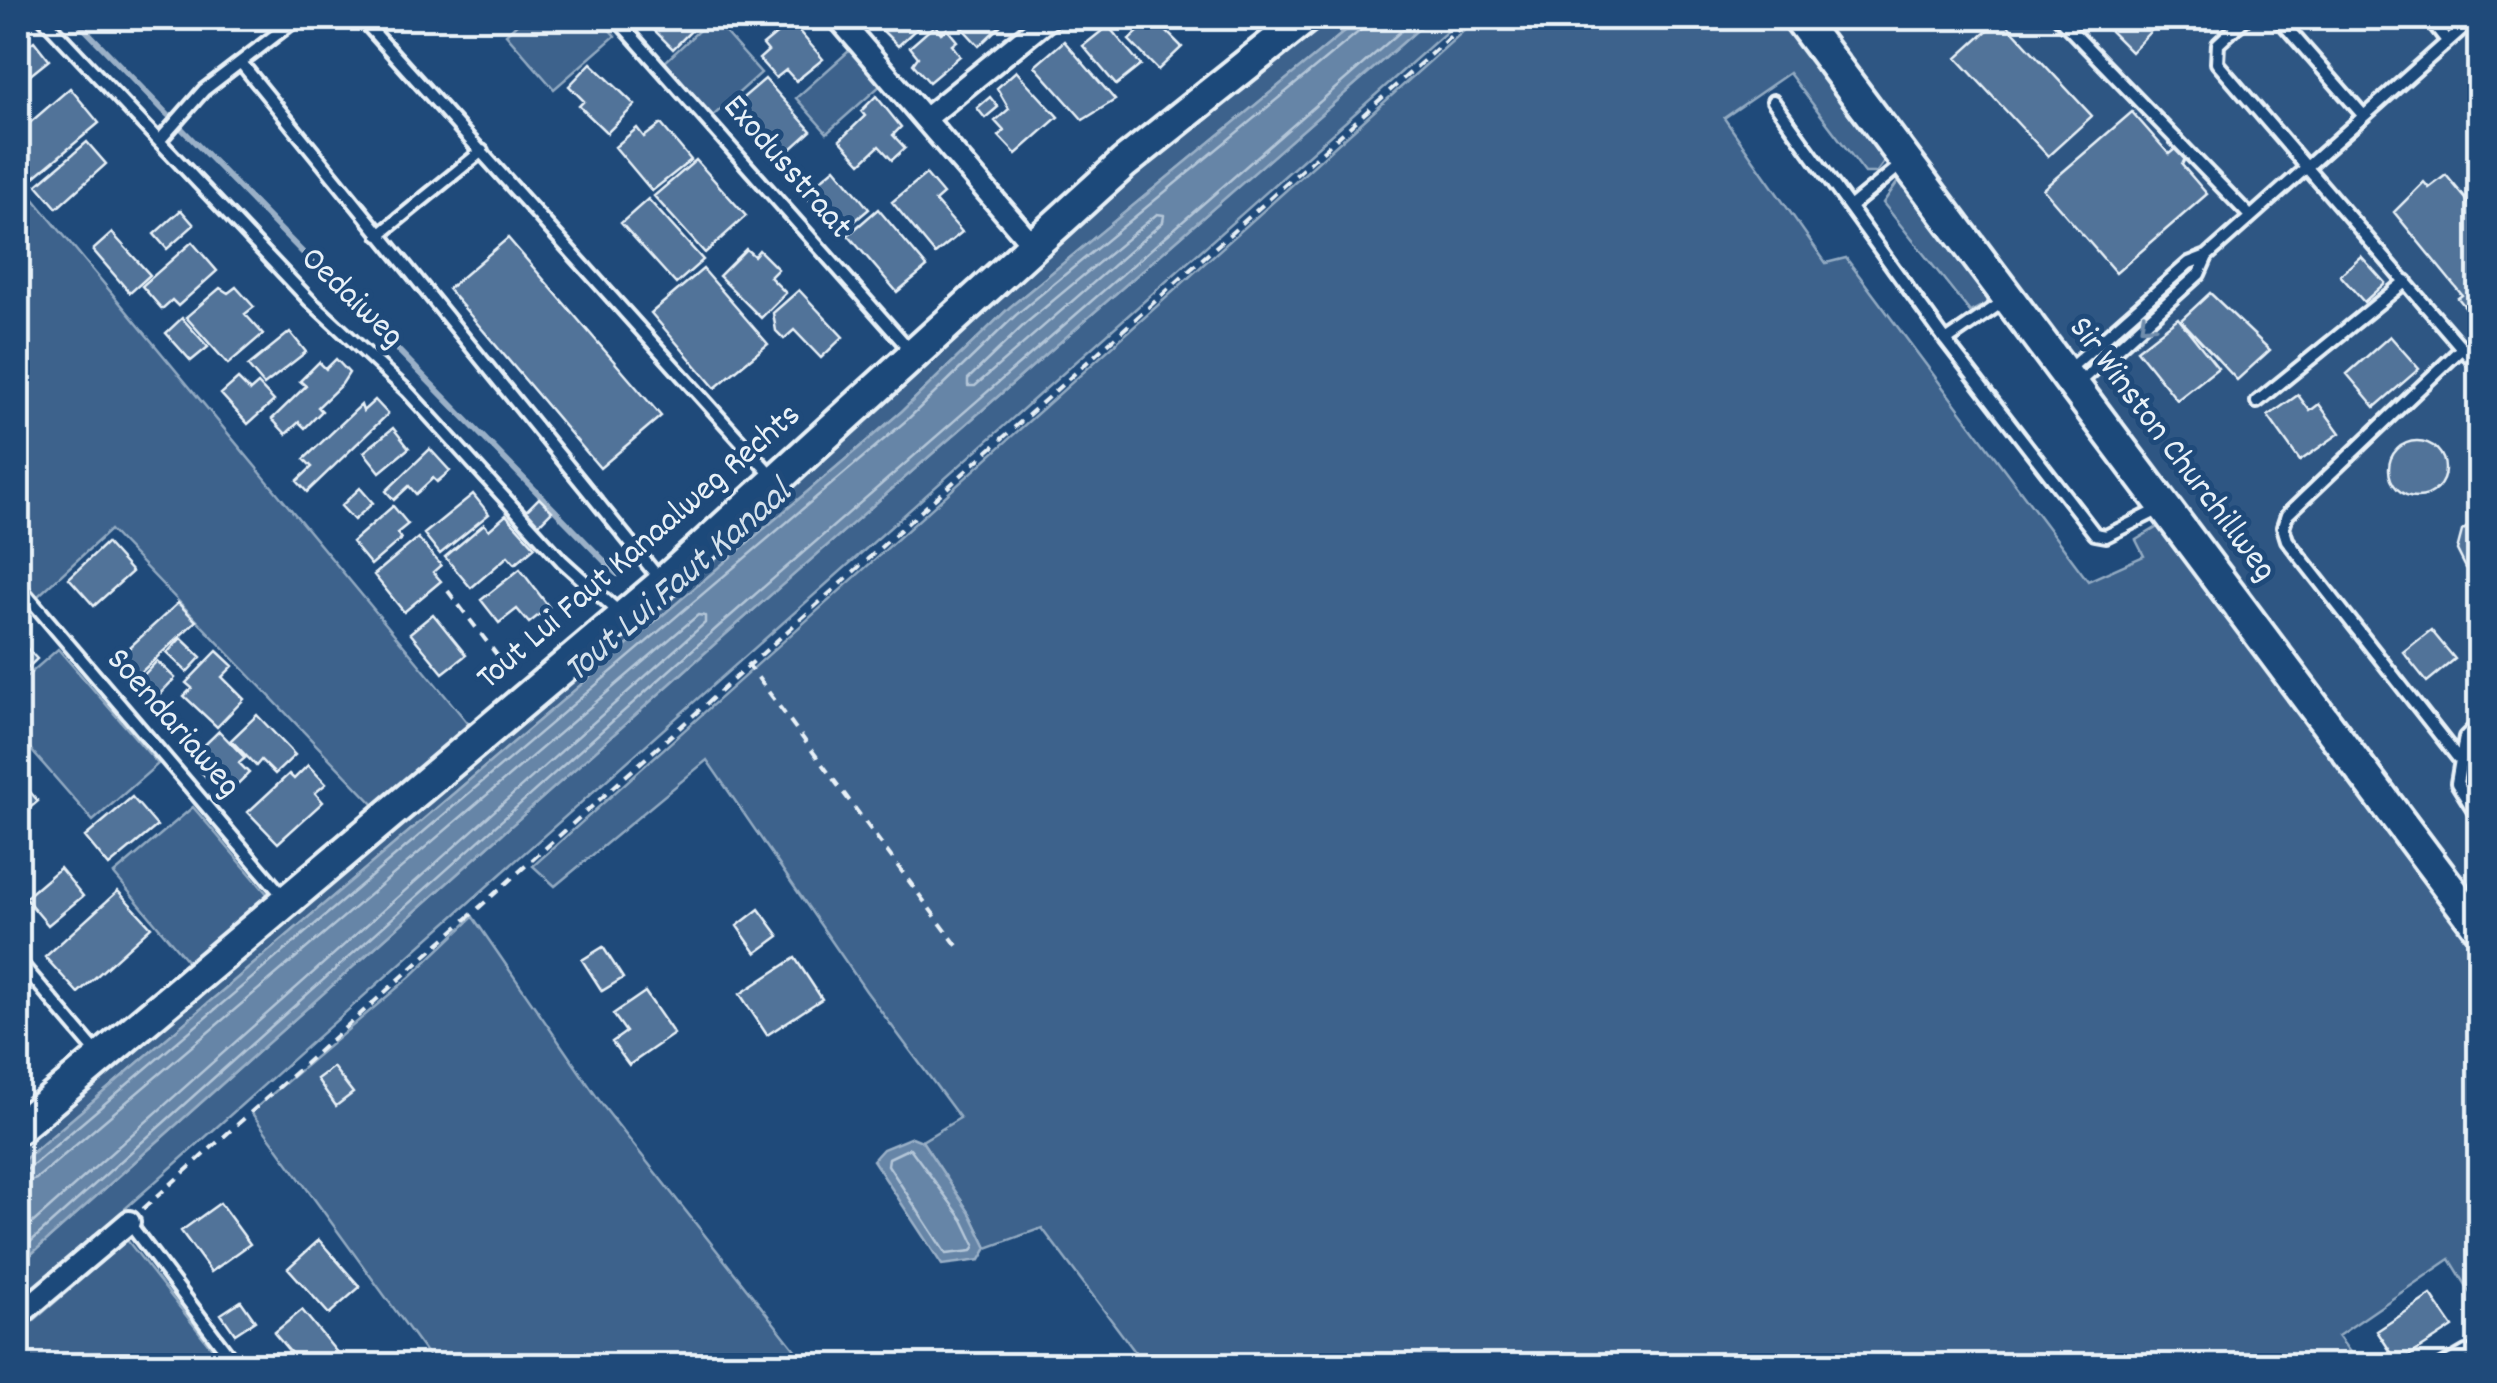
<svg xmlns="http://www.w3.org/2000/svg" width="2497" height="1383" font-family="Dekko,sans-serif">
  <rect width="100%" height="100%" fill="#1f4a7a"/>
  <filter id="ink" filterUnits="userSpaceOnUse"><feTurbulence type="fractalNoise" baseFrequency=".01" numOctaves="2"/><feDisplacementMap in="SourceGraphic" scale="20" xChannelSelector="R" yChannelSelector="G"/><feConvolveMatrix kernelMatrix="1 2 1 2 8 2 1 2 1" color-interpolation-filters="sRGB"/></filter>
  <g filter="url(#ink)">
    <!-- built -->
    <path fill="#2e5683" d="M1819,18H2479V902Z"/>
    <!-- green -->
    <path fill="#3c628c" stroke="#92aac2" stroke-width="2.5" d="M523,18H599L615,36L554,89L506,34Z
      M712,18L761,73L713,116L665,62Z
      M1323,18H1361L1010,307L902,411L18,1165V1144L679,583L1114,185Z
      M1431,18H1462L18,1304V1266L726,634Z
      M1478,18H1783L1888,157L1876,173H1865L1789,73L1724,118L1826,263L1846,258L2088,581L2144,556L2136,540L2161,525L2479,953V1306L2450,1259L2338,1336L2360,1366L1145,1365L1042,1228L987,1248L971,1215L922,1141L960,1118L866,991L707,760L555,886L533,866Z
      M850,50L881,85L827,133L796,98Z
      M18,180L472,728L377,808L110,530L37,597L18,575V400L27,391L18,380Z
      M1899,180L1907,183L1989,293L1987,303L1970,312L1883,203Z
      M58,649L158,764L93,821L18,735V684Z
      M193,807L269,896L188,962L114,874Z
      M473,917L603,1106L807,1365H435L251,1112L410,977Z
      M127,1240L225,1365H18V1334Z"/>
    <!-- water -->
    <path fill="#6685a7" stroke="#9ab0c7" stroke-width="2.5" d="M1361,18H1431L726,634L18,1266V1165L902,411L1010,307Z
      M912,1137L922,1141L971,1215L987,1248L980,1260L942,1265L873,1160L883,1149Z"/>
    <g fill="none" stroke-linecap="round" stroke-linejoin="round">
      <!-- shore -->
      <path stroke="#b4c6d8" stroke-width="2.5" d="M1157,214L1164,215L1163,222L975,386H968V379L1025,324Z
        M910,1148L963,1220L975,1245L972,1251L946,1254L888,1165L889,1158Z
        M18,1172L28,1169L908,419L1016,315L1362,29L1366,18
        M18,1185L36,1179L698,615L705,616V623L18,1236
        M18,1253L719,626L1416,18"/>
      <!-- stream -->
      <path stroke="#9ab0c7" stroke-width="6" d="M74,18L168,115
        M181,128L617,574"/>
    </g>
    <!-- building -->
    <path fill="#517399" stroke="#e8f1f8" stroke-width="2.5" d="M649,18H704L673,49L645,21Z
      M885,18H928L898,46L877,25Z
      M953,18H1001L996,22L1000,26L979,46Z
      M1153,18L1182,47L1158,70L1129,40Z
      M2001,18L2092,116L2048,156L1957,58Z
      M2097,18H2163L2131,52Z
      M791,22L823,59L796,81L786,70L776,78L759,59L768,51L763,45Z
      M935,25L941,33L947,29L957,41L952,45L960,56L929,82L913,64L918,57L910,47Z
      M1108,26L1141,65L1116,85L1083,46Z
      M34,41L49,60L18,85V54Z
      M1064,41L1115,100L1083,120L1035,66Z
      M591,63L635,105L607,133L579,106L584,101L569,86Z
      M1016,71L1058,117L1016,154L999,136L1004,131L995,121L1009,109L997,88Z
      M765,79L811,131L778,161L731,108Z
      M70,88L99,123L32,179L18,162V133Z
      M876,96L901,127L893,135L905,148L892,160L879,146L861,163L840,140L865,116L861,111Z
      M990,97L998,107L985,118L977,108Z
      M2132,112L2169,154L2181,144L2186,156L2182,165L2207,194L2116,273L2043,189Z
      M661,124L691,160L652,191L615,147L637,128L644,137Z
      M87,142L106,164L57,208L37,185Z
      M696,160L746,216L705,253L654,196Z
      M835,168L869,209L838,235L804,194Z
      M926,174L943,194L935,201L962,232L935,254L892,202Z
      M2446,175L2480,216V325L2458,298L2462,295L2394,212L2424,182L2429,188Z
      M648,199L703,260L676,284L621,223Z
      M878,209L927,267L897,292L848,235Z
      M181,210L194,225L167,249L154,234Z
      M112,233L150,275L130,293L93,250Z
      M508,238L661,416L600,468L448,289Z
      M192,242L217,271L178,306L172,300L162,309L142,286Z
      M746,249L754,256L759,250L778,269L770,277L786,293L761,318L719,276Z
      M2361,256L2385,283L2364,302L2340,275Z
      M703,269L768,344L715,388L651,313Z
      M236,287L254,307L245,314L263,334L228,364L186,317L220,288L228,293Z
      M799,290L843,337L821,358L794,330L784,339L776,331L773,313Z
      M2210,293L2270,350L2237,380L2181,320Z
      M182,318L208,347L191,361L166,333Z
      M2178,318L2218,368L2177,400L2137,350Z
      M290,332L306,352L264,385L248,366Z
      M2390,336L2419,369L2375,407L2347,374Z
      M336,359L349,373L342,384L318,407L322,411L305,428L299,422L286,434L272,419L306,386L300,381L319,362L326,369Z
      M238,379L250,391L258,384L274,401L248,424L221,394Z
      M2298,395L2310,411L2319,404L2340,433L2300,461L2268,416Z
      M375,400L388,414L307,492L297,481L312,467L304,459L361,405L363,411Z
      M393,428L409,448L380,472L364,452Z
      M2389 469a28 28 0 1 1 56 0a28 28 0 1 1-56 0Z
      M430,449L450,471L437,482L433,478L416,494L409,486L394,500L386,491Z
      M360,488L373,503L354,520L341,506Z
      M473,494L489,514L440,554L424,534Z
      M539,498L552,511L538,525L525,512Z
      M393,506L408,524L397,533L401,539L371,565L352,542Z
      M506,515L535,547L515,564L508,556L471,588L445,557L484,524L489,530Z
      M2478,519H2480V575L2466,568L2457,550L2462,531Z
      M418,538L441,565L433,572L441,581L404,612L374,575Z
      M106,543L132,572L94,606L69,578Z
      M520,569L549,607L529,623L517,609L499,623L481,600Z
      M178,603L196,621L137,676L119,657Z
      M433,614L466,655L443,673L410,633Z
      M2431,630L2455,659L2427,682L2403,652Z
      M181,638L201,657L187,672L167,653Z
      M18,639L37,659L18,677Z
      M217,651L233,666L222,677L244,699L217,727L184,696L192,688L186,683Z
      M157,661L175,678L154,700L136,683Z
      M164,699L174,709L161,721L151,710Z
      M257,715L295,755L275,774L261,760L256,766L231,740Z
      M219,731L245,758L239,763L249,773L225,796L189,760Z
      M308,765L326,784L315,793L323,802L278,843L248,812L289,774L294,779Z
      M19,779L38,801L18,818V780Z
      M132,797L157,826L109,866L85,837Z
      M60,868L83,896L48,925L25,898Z
      M118,891L151,927L78,993L45,957Z
      M759,909L779,936L756,953L737,926Z
      M603,947L623,978L602,991L582,960Z
      M795,958L822,999L767,1035L740,994Z
      M645,992L674,1034L629,1065L612,1042L626,1032L613,1014Z
      M333,1067L353,1093L336,1106L317,1079Z
      M220,1203L250,1244L211,1272L181,1231Z
      M319,1240L360,1287L329,1314L288,1268Z
      M2431,1295L2453,1327L2398,1363L2377,1331Z
      M241,1301L255,1321L235,1334L221,1314Z
      M302,1310L348,1366H302L274,1333Z"/>
    <g fill="none" stroke-linecap="round" stroke-linejoin="round">
      <defs>
        <path id="lane" d="M43,18L310,301L407,391L562,561L622,615
          M361,18L774,478
          M616,18L910,350
          M2059,18L2249,215
          M2246,18L2218,44L2217,63L2480,369
          M2278,18L2363,115
          M2429,18L2447,41
          M242,64L662,582
          M1773,101L1946,341L2095,534L2106,536L2162,508
          M160,140L204,90L298,18
          M1850,207L1902,164
          M379,235L482,151
          M1946,341L2007,299
          M2068,370L2189,263L2207,256L2474,18
          M2078,384L2199,274L2207,256
          M2257,402L2406,281
          M18,585L283,896
          M2480,722L2465,737L2457,783L2480,820
          M2458,758L2287,540L2283,527L2287,515L2462,348
          M18,960L98,1054
          M129,1223L237,1366
          M2442,1366L2466,1352L2480,1353"/>
        <path id="street" d="M838,18L1032,244
          M925,119L1049,18
          M18,1316L129,1222"/>
        <path id="secondary" d="M1799,18L2480,929
          M18,1128L663,583L1124,163L1305,18"/>
      </defs>
      <!-- lane casing -->
      <use href="#lane" stroke="#e8f1f8" stroke-width="18"/>
      <!-- street casing -->
      <use href="#street" stroke="#e8f1f8" stroke-width="28"/>
      <!-- secondary casing -->
      <use href="#secondary" stroke="#e8f1f8" stroke-width="38"/>
      <!-- path -->
      <path stroke="#e8f1f8" stroke-width="4" stroke-dasharray="10 8" stroke-linecap="butt" d="M448,591L513,676
        M747,663L958,947
        M143,1209L1471,18"/>
      <!-- lane -->
      <use href="#lane" stroke="#1f4a7a" stroke-width="10"/>
      <!-- street -->
      <use href="#street" stroke="#1f4a7a" stroke-width="20"/>
      <!-- secondary -->
      <use href="#secondary" stroke="#1f4a7a" stroke-width="30"/>
    </g>
    <!-- one-way arrows -->
    <defs><path id="oneway-chevron" d="M-2-3.5L2.5 0L-2 3.5" fill="none" stroke-width="1.6" stroke-linecap="round" stroke-linejoin="round" transform="scale(2.5)"/></defs>
    <use stroke="#6f8dac" href="#oneway-chevron" transform="translate(2146 324) rotate(137)"/>
  </g>
  <g text-anchor="middle" dominant-baseline="central" stroke-width="10" stroke-linejoin="round" paint-order="stroke">
    <!-- street labels -->
    <g font-size="35" fill="#e8f1f8" stroke="#1f4a7a">
      <text transform="translate(786 168) rotate(49)">Exodusstraat</text>
      <text transform="translate(351 299) rotate(44)">Oedaiweg</text>
      <text transform="translate(2171 450) rotate(53)">Sir Winston Churchillweg</text>
      <text transform="translate(640 548) rotate(-41)">Tout Lui Faut Kanaalweg Rechts</text>
      <text transform="translate(172 724) rotate(49)">Soendariaweg</text>
    </g>
    <!-- water labels -->
    <g font-size="38" font-style="italic" fill="#d4e1ec" stroke="#1f4a7a">
      <text transform="translate(679 583) rotate(-41)">Tout Lui Faut Kanaal</text>
    </g>
  </g>
  <!-- margin -->
  <rect width="2497" height="1383" fill="none" stroke="#1f4a7a" stroke-width="60"/>
  <rect x="30" y="30" width="2437" height="1323" fill="none" stroke="#e8f1f8" stroke-width="4" filter="url(#ink)"/>
</svg>
